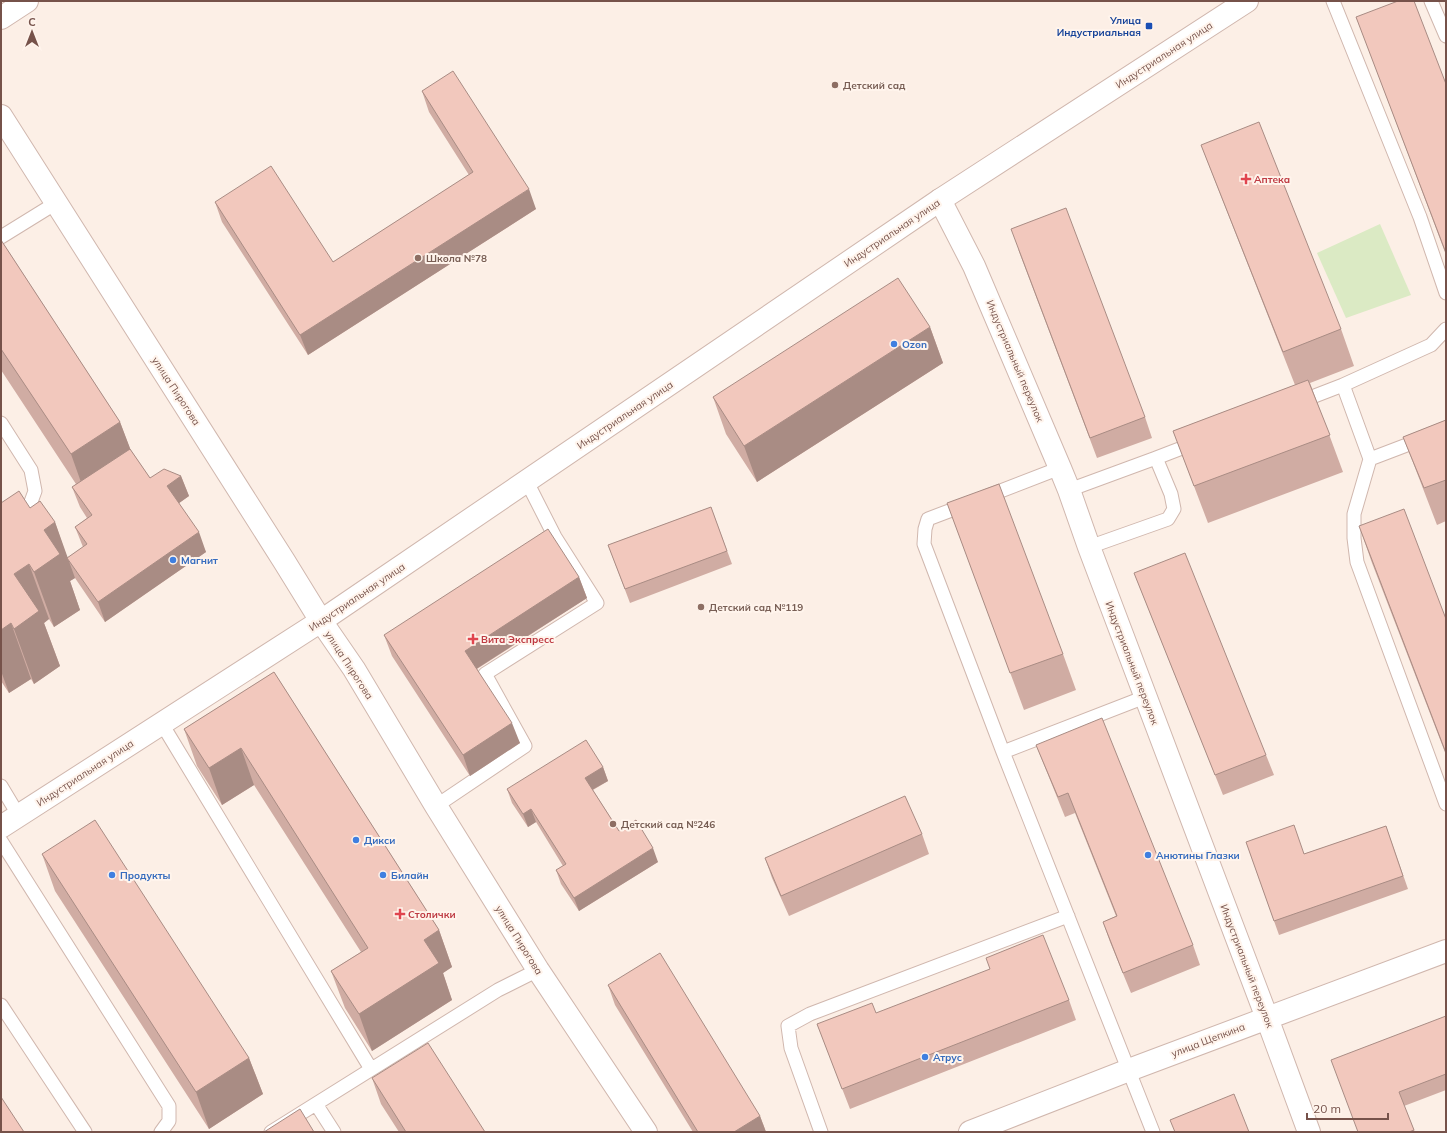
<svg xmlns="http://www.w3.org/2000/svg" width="1447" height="1133" font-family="Mulish,sans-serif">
  <rect width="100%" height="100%" fill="#fcefe6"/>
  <!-- green -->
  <path fill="#dbeac4" d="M1380,224L1411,295L1346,318L1317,253Z"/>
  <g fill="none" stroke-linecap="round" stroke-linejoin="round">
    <defs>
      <path id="service" d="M1333,1L1420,217L1446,293
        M1431,1L1446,36
        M1,237L56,203
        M1343,385L1431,345L1446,329
        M1299,402L1343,385L1370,459
        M1,423L31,470L35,491L28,510L1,538
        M1446,430L1370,459L1354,514V538L1357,562L1446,804
        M1069,490L1156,458
        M985,497L1060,468
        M965,505L928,519L925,529L924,544L1003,752L1153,1132
        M1089,547L1168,519L1174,509L1171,494L1156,458L1195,443
        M162,724L371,1069
        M1003,752L1145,697
        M1,786L19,816
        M436,806L525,746L485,674L597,603L555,537L527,482
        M1,841L169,1106V1121L161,1132
        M1,1005L85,1132
        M316,1104L334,1132
        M271,1132L498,990L538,970
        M821,1132L791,1048L788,1026L810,1014L1068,916"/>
      <path id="minor" d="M1,18L27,1
        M940,200L974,266L1060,468L1069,490L1089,547L1267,1018L1309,1132
        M970,1132L1129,1070L1446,951"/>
      <path id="tertiary" d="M1,116L284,561L321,621L354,669L436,806L538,970L646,1132
        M1,827L321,621L940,200L1247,1"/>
    </defs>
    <!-- service casing -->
    <use href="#service" stroke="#d0b7ae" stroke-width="15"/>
    <!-- minor casing -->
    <use href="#minor" stroke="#d0b7ae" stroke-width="24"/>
    <!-- tertiary casing -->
    <use href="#tertiary" stroke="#d0b7ae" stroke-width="24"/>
    <!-- service -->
    <use href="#service" stroke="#fff" stroke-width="13"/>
    <!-- minor -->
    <use href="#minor" stroke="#fff" stroke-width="22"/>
    <!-- tertiary -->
    <use href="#tertiary" stroke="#fff" stroke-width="22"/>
  </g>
  <!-- wall -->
  <path fill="#d0aca3" d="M1356,17L1446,84V255L1370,53Z
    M422,91L536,209L308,355L222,222L215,202L333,262L469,175L429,112Z
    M1201,145L1341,329L1354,366L1310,383L1343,472L1208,523L1173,431L1295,385L1215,181Z
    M1,240L120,422L130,449L150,478L181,476L189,496L179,503L206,552L105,622L75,578L70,581L80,610L54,627L49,619L44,623L60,666L34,684L31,679L9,693L1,681V503L30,508L55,522L67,558L83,547L75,527L87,518L80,507L72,487L76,484L1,370Z
    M1018,249L1145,417L1152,438L1097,458Z
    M930,327L943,363L757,482L726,434L713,397Z
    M1446,420V521L1437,525L1417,473L1403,437Z
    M947,503L1063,654L1076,690L1024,710Z
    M711,507L732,564L630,603L608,545Z
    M1359,526L1446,619V755L1372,563Z
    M1134,573L1266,755L1274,775L1223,795L1142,593Z
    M579,577L587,598L477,669L520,743L470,776L392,656L384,635Z
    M274,672L439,930L452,967L443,973L452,1000L372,1051L345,1008L331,971L361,952L254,785L222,805L197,766L184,729Z
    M1036,745L1193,945L1200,965L1131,993L1110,942L1103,922L1116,916L1075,813L1065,817L1044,765Z
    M603,767L608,781L593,790L619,831L658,862L579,911L561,884L556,870L563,866L536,822L528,827L512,803L507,789Z
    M1386,826L1408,889L1279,935L1246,842L1304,854Z
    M922,834L929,854L789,916L772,878L765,858Z
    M42,854L249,1058L263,1094L209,1129L55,891Z
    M608,985L760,1116L766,1132H693L615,1005Z
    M1069,1000L1076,1020L850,1109L817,1024L876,1013Z
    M1446,1016V1090L1404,1106L1415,1132H1358Z
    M372,1078L485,1132H399L381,1104Z"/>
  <!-- shaded-wall -->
  <path fill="#a98c84" d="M529,189L536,209L308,355L300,335Z
    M930,327L943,363L757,482L744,446Z
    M120,422L138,469L88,502L71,454Z
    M181,476L189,496L175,506L167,486Z
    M55,522L75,578L70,581L80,610L54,627L34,572L44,530Z
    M199,532L206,552L105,622L98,602Z
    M29,564L49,619L44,623L60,666L34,684L14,629V574Z
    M579,577L587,598L473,671L465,651Z
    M11,623L31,679L9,693L1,671V630Z
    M512,723L520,743L470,776L463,755Z
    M241,748L254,785L222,805L209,768Z
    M603,767L608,781L590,791L585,778Z
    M531,809L536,822L528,827L523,814Z
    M653,848L658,862L579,911L574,898Z
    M439,930L452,967L443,973L452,1000L372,1051L359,1014L424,940Z
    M249,1058L263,1094L209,1129L196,1092Z
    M760,1116L766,1132H734Z"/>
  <!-- building -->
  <path fill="#f2c8bd" stroke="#a98c84" d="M1398,1H1414L1446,84V253L1356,17Z
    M453,71L529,189L300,335L215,202L271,166L333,262L473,172L422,91Z
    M1259,122L1341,329L1283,352L1201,145Z
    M1066,208L1145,417L1090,438L1011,229Z
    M1,240L120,422L71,454L1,349Z
    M898,278L930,327L744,446L713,397Z
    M1308,380L1330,435L1194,486L1173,431Z
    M1446,420V480L1424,488L1403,437Z
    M130,449L150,478L164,469L181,476L167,486L199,532L98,602L67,558L87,544L75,527L92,515L72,487Z
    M999,484L1063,654L1010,673L947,503Z
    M19,491L30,508L40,501L55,522L44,530L60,554L34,572L29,564L14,574L39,611L14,629L11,623L1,630V503Z
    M711,507L727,551L625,589L608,545Z
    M1404,509L1446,619V753L1359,526Z
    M548,529L579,577L465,651L512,723L463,755L384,635Z
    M1185,553L1266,755L1215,775L1134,573Z
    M274,672L439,930L424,940L439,963L359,1014L331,971L368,948L241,748L209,768L184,729Z
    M1102,718L1193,945L1123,973L1103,922L1117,916L1068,793L1058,797L1036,745Z
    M586,740L603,767L585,778L619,831L636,820L653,848L574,898L556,870L566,864L531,809L523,814L507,789Z
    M905,796L922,834L781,896L765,858Z
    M95,820L249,1058L196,1092L42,854Z
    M1294,825L1304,854L1386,826L1403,876L1274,921L1246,842Z
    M1043,935L1069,1000L842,1089L817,1024L872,1003L876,1013L990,969L986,958Z
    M660,953L760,1116L734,1132H698L608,985Z
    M1446,1016V1074L1399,1092L1414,1130L1409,1132H1358L1331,1060Z
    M428,1043L485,1132H406L372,1078Z
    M1234,1094L1249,1132H1175L1170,1120Z
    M1,1097L24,1132H1Z
    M300,1109L314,1132H264Z"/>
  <!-- markers -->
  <rect fill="#1a4fb4" stroke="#fff4ec" stroke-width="1.5" x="1145" y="22" width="8" height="8" rx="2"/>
  <g fill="#8d6e63" stroke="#fff4ec" stroke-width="1.5">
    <circle cx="835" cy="85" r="4"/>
    <circle cx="418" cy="258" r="4"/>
    <circle cx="701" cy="607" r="4"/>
    <circle cx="613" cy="824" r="4"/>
  </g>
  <g fill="#e0444e" stroke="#fff4ec" stroke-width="1.5">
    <path d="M1244 173h4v4h4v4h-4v4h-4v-4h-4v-4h4z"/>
    <path d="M471 633h4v4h4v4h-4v4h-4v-4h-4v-4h4z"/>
    <path d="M398 908h4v4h4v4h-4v4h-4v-4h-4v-4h4z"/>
  </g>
  <g fill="#3f7fe0" stroke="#fff4ec" stroke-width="1.5">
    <circle cx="894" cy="344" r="4"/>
    <circle cx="173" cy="560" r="4"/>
    <circle cx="356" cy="840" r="4"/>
    <circle cx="1148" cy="855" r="4"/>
    <circle cx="112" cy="875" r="4"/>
    <circle cx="383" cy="875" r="4"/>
    <circle cx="925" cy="1057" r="4"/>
  </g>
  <g text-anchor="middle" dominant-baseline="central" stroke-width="4" stroke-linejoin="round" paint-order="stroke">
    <!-- transit labels -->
    <g font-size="10" font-weight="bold" fill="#164399" stroke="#fff4ec" text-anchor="end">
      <text x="1141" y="20">Улица<tspan x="1141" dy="12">Индустриальная</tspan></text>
    </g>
    <!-- street labels -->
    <g font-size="10" fill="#76524a" stroke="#fff4ec">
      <text transform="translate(1164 55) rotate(-33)">Индустриальная улица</text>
      <text transform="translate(892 233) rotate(-34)">Индустриальная улица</text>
      <text transform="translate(1015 361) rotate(67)">Индустриальный переулок</text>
      <text transform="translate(176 391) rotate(57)">улица Пирогова</text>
      <text transform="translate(625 415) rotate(-34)">Индустриальная улица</text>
      <text transform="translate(357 597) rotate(-34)">Индустриальная улица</text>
      <text transform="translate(1132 663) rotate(69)">Индустриальный переулок</text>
      <text transform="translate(349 665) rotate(57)">улица Пирогова</text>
      <text transform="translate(85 773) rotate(-33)">Индустриальная улица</text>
      <text transform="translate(519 940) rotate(58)">улица Пирогова</text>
      <text transform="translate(1247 966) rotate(69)">Индустриальный переулок</text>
      <text transform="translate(1208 1040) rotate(-21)">улица Щепкина</text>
    </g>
    <!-- education labels -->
    <g font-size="10" font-weight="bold" fill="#785e54" stroke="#fff4ec" text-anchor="start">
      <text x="843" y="85">Детский сад</text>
      <text x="426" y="258">Школа №78</text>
      <text x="709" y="607">Детский сад №119</text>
      <text x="621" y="824">Детский сад №246</text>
    </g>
    <!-- health labels -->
    <g font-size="10" font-weight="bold" fill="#be3a42" stroke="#fff4ec" text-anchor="start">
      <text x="1254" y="179">Аптека</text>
      <text x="481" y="639">Вита Экспресс</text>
      <text x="408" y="914">Столички</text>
    </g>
    <!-- shop labels -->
    <g font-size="10" font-weight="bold" fill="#366cbe" stroke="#fff4ec" text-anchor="start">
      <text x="902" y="344">Ozon</text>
      <text x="181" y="560">Магнит</text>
      <text x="364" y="840">Дикси</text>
      <text x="1156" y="855">Анютины Глазки</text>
      <text x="120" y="875">Продукты</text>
      <text x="391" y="875">Билайн</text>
      <text x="933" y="1057">Атрус</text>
    </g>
  </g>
  <!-- border -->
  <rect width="1447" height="1133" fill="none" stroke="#76524a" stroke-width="4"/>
  <!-- north arrow -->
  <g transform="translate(32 32)" stroke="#fff4ec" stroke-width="3" paint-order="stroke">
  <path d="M0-3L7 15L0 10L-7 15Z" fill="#76524a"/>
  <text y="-6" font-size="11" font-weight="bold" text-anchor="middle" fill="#76524a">С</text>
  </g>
  <!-- scale -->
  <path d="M1307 1113v6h81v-6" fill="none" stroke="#76524a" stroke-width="2"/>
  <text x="1313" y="1113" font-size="12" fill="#76524a" stroke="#fff4ec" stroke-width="3" paint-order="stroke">20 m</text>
</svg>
